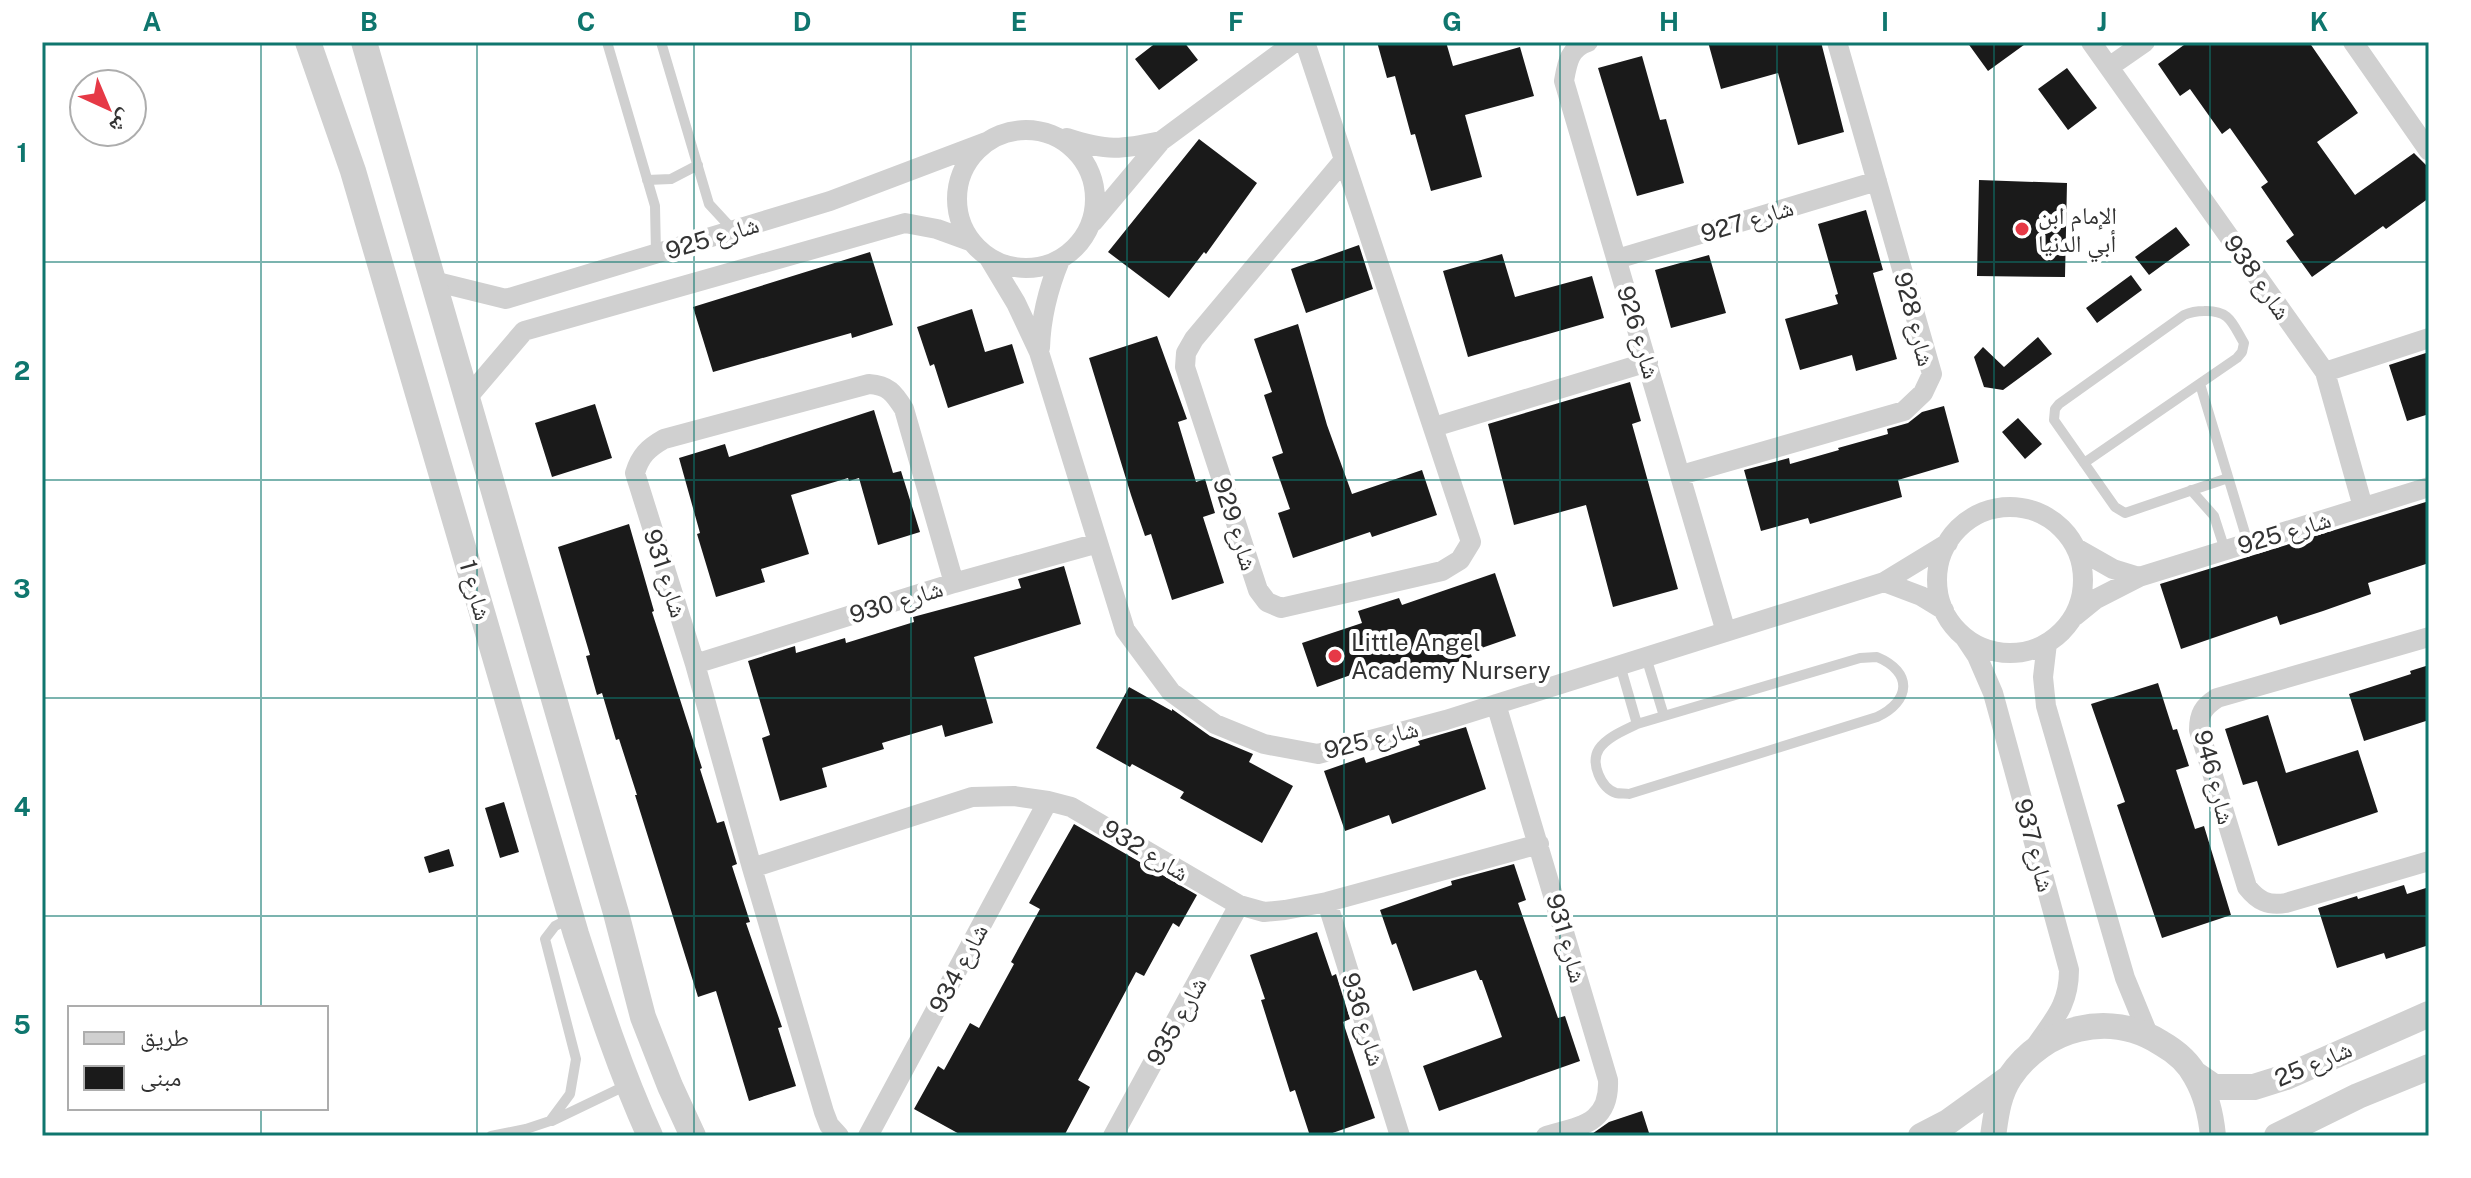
<svg xmlns="http://www.w3.org/2000/svg" width="2471" height="1178" font-family="'Public Sans','Noto Naskh Arabic',sans-serif">
  <rect width="100%" height="100%" fill="#fff"/>
  <!-- building -->
  <path fill="#1a1a1a" d="M1157,42H1184L1198,60L1159,90L1135,59Z
    M1377,42H1446L1453,66L1520,47L1534,96L1465,115L1482,177L1431,191L1415,134L1411,135L1395,76L1387,78Z
    M1708,42H1821L1844,132L1798,145L1778,73L1721,89Z
    M1967,42H2028L1988,71Z
    M2188,42H2309L2358,113L2317,142L2355,195L2414,153L2429,168V198L2386,229L2383,226L2312,277L2286,241L2294,235L2261,187L2268,182L2230,128L2222,134L2190,89L2180,96L2158,64Z
    M1642,56L1660,120L1666,119L1684,183L1637,196L1598,68Z
    M2067,68L2097,108L2068,130L2038,89Z
    M1199,139L1257,183L1206,254L1204,252L1169,298L1108,252Z
    M1979,180L2067,183L2065,277L1977,276Z
    M1866,210L1883,270L1873,273L1897,359L1856,371L1852,355L1800,370L1785,319L1838,304L1835,295L1838,294L1818,224Z
    M2176,227L2190,245L2149,275L2135,257Z
    M1359,245L1373,289L1306,313L1291,269Z
    M870,252L893,325L852,338L851,333L713,372L693,307Z
    M1502,254L1515,297L1592,276L1604,318L1468,357L1443,271Z
    M1709,255L1726,313L1671,328L1655,270Z
    M2131,275L2142,290L2097,323L2086,308Z
    M972,309L985,352L1012,344L1024,383L948,408L934,364L930,366L917,327Z
    M1298,324L1327,425L1352,494L1422,470L1437,515L1372,537L1370,532L1293,558L1278,513L1290,509L1272,457L1283,453L1264,395L1272,392L1254,339Z
    M1157,336L1187,419L1178,422L1196,482L1205,479L1215,513L1203,517L1224,583L1172,600L1151,534L1145,536L1131,495L1089,358Z
    M2038,337L2052,354L2003,390L1984,387L1974,357L1983,347L2004,367Z
    M2429,352V414L2407,421L2389,365Z
    M1630,382L1641,421L1632,424L1678,589L1613,607L1586,505L1514,525L1488,424Z
    M595,404L612,458L552,477L535,423Z
    M1944,406L1959,462L1898,480L1902,497L1810,524L1808,518L1761,531L1744,470L1789,458L1790,464L1839,450L1838,448L1888,434L1887,429L1908,423L1922,412Z
    M874,410L893,473L901,471L920,532L878,545L859,478L849,481L848,478L791,495L809,554L761,569L765,582L716,597L697,534L700,533L679,458L725,444L729,457Z
    M2018,418L2042,444L2025,459L2002,432Z
    M2429,501V563L2368,583L2371,594L2323,611L2280,625L2277,616L2181,649L2160,584Z
    M629,524L654,611L652,612L702,768L700,769L717,823L724,821L737,864L732,866L750,922L746,923L782,1027L778,1028L796,1086L749,1101L716,991L698,997L635,795H637L619,739L616,740L602,693L597,695L586,656L590,655L558,547Z
    M1064,566L1081,624L974,657L993,723L945,737L942,725L882,743L884,749L822,768L827,787L780,801L762,738L770,735L748,661L795,646L796,653L845,638L846,643L914,622L913,617L1021,588L1018,579Z
    M1495,573L1516,636L1470,652L1472,657L1430,671L1427,663L1380,678L1376,666L1317,687L1302,643L1362,623L1358,611L1399,598L1402,605Z
    M2429,665V720L2364,741L2349,694L2411,674L2410,671Z
    M2158,683L2173,730L2177,729L2189,766L2176,770L2195,829L2204,826L2231,915L2162,938L2117,805L2125,802L2091,704Z
    M1129,687L1172,711V709L1210,736L1253,754L1249,762L1293,786L1262,843L1180,798L1184,792L1132,764L1130,767L1096,748Z
    M2268,715L2286,773L2358,750L2378,812L2278,846L2257,781L2243,785L2225,729Z
    M1466,727L1486,789L1392,824L1389,815L1345,831L1324,771L1364,757L1366,763L1420,745L1418,741Z
    M504,802L519,852L500,858L485,808Z
    M1074,824L1197,895L1179,927L1173,923L1144,976L1136,972L1078,1080L1090,1087L1064,1136H963L914,1109L938,1066L944,1070L970,1023L979,1028L1014,964L1011,962L1040,909L1029,903Z
    M449,849L454,866L429,873L424,857Z
    M1514,864L1526,900L1518,903L1558,1018L1565,1016L1580,1061L1439,1111L1423,1066L1502,1037L1482,980H1480L1476,970L1413,991L1396,943L1392,945L1380,910L1452,885L1451,881Z
    M2404,885L2407,894L2429,887V945L2386,959L2384,953L2337,968L2318,908L2357,896L2358,899Z
    M1317,932L1332,976L1336,974L1350,1019L1343,1022L1375,1118L1324,1136H1310L1295,1090L1290,1092L1261,1000L1265,999L1250,955Z
    M1642,1111L1650,1136H1589L1609,1122Z"/>
  <g fill="none" stroke-linecap="round" stroke-linejoin="round">
    <!-- service -->
    <path stroke="#d0d0d0" stroke-width="10" d="M607,42L655,206L656,254
      M661,42L709,204L733,230
      M647,180L671,179L698,165
      M2200,384L2248,543
      M2084,463L2237,358L2242,352L2244,343C2232,323 2230,310 2204,311C2196,311 2191,312 2184,315L2059,404L2055,409L2054,420L2115,507L2125,513L2228,478
      M2191,490L2214,516L2225,550
      M1646,657L1664,716
      M1877,657C1913,672 1911,701 1877,717L1629,794C1625,793 1621,794 1616,793C1601,788 1590,763 1599,749C1607,737 1625,730 1637,724L1860,658Z
      M1620,665L1637,724
      M552,1121L627,1085
      M491,1136L526,1129L550,1121L570,1094L576,1059L545,939L555,926L569,919"/>
    <!-- minor -->
    <path stroke="#d0d0d0" stroke-width="20" d="M1305,42L1471,542L1460,560L1442,571L1281,608L1267,602L1258,590L1185,367L1186,353L1194,339L1344,160
      M1588,42C1569,48 1567,64 1564,81L1726,632
      M2091,42L2325,372L2363,507
      M2353,42L2429,151
      M2109,67L2145,42
      M957 199a69 69 0 1 1 138 0a69 69 0 1 1-138 0Z
      M1067,138C1107,151 1120,150 1161,141
      M1093,222L1161,141L1295,42
      M989,258L1016,303L1039,352L1125,630L1171,692L1215,724L1264,744L1318,754L1446,720L1884,582L1948,543
      M1617,259L1877,181
      M433,281L506,299L830,201L986,142
      M1040,348C1041,316 1048,289 1060,260
      M2325,372L2429,338
      M467,398L524,331L905,223L937,229L970,241
      M1434,427L1648,362
      M1681,475L1904,411L1923,393L1932,374L1837,42
      M1937 580a73 73 0 1 1 146 0a73 73 0 1 1-146 0Z
      M2076,548L2113,569L2139,577
      M1884,582L1921,596L1944,610
      M2075,616L2096,599L2139,577L2429,487
      M2429,637L2217,698C2203,707 2199,714 2199,730L2247,887C2258,901 2268,906 2286,903L2429,861
      M1965,638L1977,656L1993,693L2069,970C2069,1005 2054,1019 2035,1047
      M2047,643L2043,677L2046,706L2125,978L2148,1034
      M695,664L954,583L1098,543
      M1496,704L1608,1080C1610,1124 1580,1126 1546,1136
      M752,868L972,797L1014,796L1048,801L1071,807L1239,905L1264,912L1285,910L1327,902L1539,844
      M1327,902L1400,1136
      M839,1136L829,1125L824,1112L752,868L695,664L635,473C640,456 648,448 664,439L869,384C888,385 894,393 904,409L954,583
      M868,1136L1048,801
      M1113,1136L1239,905"/>
    <!-- tertiary -->
    <path stroke="#d0d0d0" stroke-width="26" d="M308,42L353,171L576,934C598,1002 620,1070 650,1136
      M364,42L616,913L643,1017L670,1086L693,1136
      M2195,1074L2214,1087H2254L2286,1077L2429,1014
      M1921,1136L1948,1122L2009,1078
      M1993,1136C1996,1116 1998,1095 2010,1077C2044,1027 2109,1010 2161,1043C2175,1051 2189,1063 2196,1077C2207,1096 2211,1115 2213,1136
      M2277,1136L2358,1096L2429,1067"/>
  </g>
  <!-- grid -->
  <path fill="none" stroke="#0f766e" stroke-width="2" stroke-opacity="0.55" d="M261,42V1008M477,42V1136M694,42V1136M911,42V1136M1127,42V1136M1344,42V1136M1560,42V1136M1777,42V1136M1994,42V1136M2210,42V1136M42,262H2429M42,480H2429M42,698H2429M42,916H2429M261,1108V1136"/>
  <!-- markers -->
  <g fill="#e63946" stroke="#fff" stroke-width="3">
    <circle cx="2022" cy="229" r="8"/>
    <circle cx="1335" cy="656" r="8"/>
  </g>
  <g text-anchor="middle" dominant-baseline="central" stroke-width="8" stroke-linejoin="round" paint-order="stroke">
    <!-- poi labels -->
    <g font-size="24" fill="#333" stroke="#fff" text-anchor="start">
      <text x="2038" y="215">الإمام ابن<tspan x="2038" dy="28">أبي الدنيا</tspan></text>
      <text x="1351" y="642">Little Angel<tspan x="1351" dy="28">Academy Nursery</tspan></text>
    </g>
    <!-- street labels -->
    <g font-size="24" fill="#333" stroke="#fff">
      <text transform="translate(1747 220) rotate(-17)">شارع 927</text>
      <text transform="translate(712 237) rotate(-17)">شارع 925</text>
      <text transform="translate(2258 277) rotate(55)">شارع 938</text>
      <text transform="translate(1915 319) rotate(75)">شارع 928</text>
      <text transform="translate(1639 332) rotate(73)">شارع 926</text>
      <text transform="translate(1236 524) rotate(72)">شارع 929</text>
      <text transform="translate(2284 532) rotate(-17)">شارع 925</text>
      <text transform="translate(666 573) rotate(72)">شارع 931</text>
      <text transform="translate(476 590) rotate(74)">شارع 1</text>
      <text transform="translate(896 601) rotate(-17)">شارع 930</text>
      <text transform="translate(1371 739) rotate(-14)">شارع 925</text>
      <text transform="translate(2215 777) rotate(75)">شارع 946</text>
      <text transform="translate(2035 845) rotate(75)">شارع 937</text>
      <text transform="translate(1146 850) rotate(31)">شارع 932</text>
      <text transform="translate(1567 938) rotate(74)">شارع 931</text>
      <text transform="translate(958 968) rotate(-62)">شارع 934</text>
      <text transform="translate(1364 1019) rotate(73)">شارع 936</text>
      <text transform="translate(1176 1021) rotate(-61)">شارع 935</text>
      <text transform="translate(2313 1063) rotate(-23)">شارع 25</text>
    </g>
  </g>
  <!-- border -->
  <rect width="2471" height="1178" fill="none" stroke="#ffffff" stroke-width="88"/>
  <!-- legend -->
  <rect x="68" y="1006" width="260" height="104" fill="#ffffff" stroke="#adadad" stroke-width="2"/>
  <rect x="84" y="1032" width="40" height="12" fill="#d0d0d0" stroke="#adadad" stroke-width="2"/>
  <text x="140" y="1046" font-size="24" fill="#333333">طريق</text>
  <rect x="84" y="1066" width="40" height="24" fill="#1a1a1a" stroke="#adadad" stroke-width="2"/>
  <text x="140" y="1086" font-size="24" fill="#333333">مبنى</text>
  <!-- north arrow -->
  <g transform="translate(108 108) rotate(136)"><circle r="38" fill="#ffffff" stroke="#adadad" stroke-width="2"/>
  <path d="M0-6L14 30L0 20L-14 30Z" fill="#e63946"/>
  <text y="-12" font-size="22" font-weight="bold" text-anchor="middle" fill="#333333">ش</text>
  </g>
  <rect x="44" y="44" width="2383" height="1090" fill="none" stroke="#0f766e" stroke-width="3"/>
  <g font-size="26" text-anchor="middle" font-weight="bold" fill="#0f766e">
    <text x="152" y="31">A</text>
    <text x="369" y="31">B</text>
    <text x="586" y="31">C</text>
    <text x="802" y="31">D</text>
    <text x="1019" y="31">E</text>
    <text x="1236" y="31">F</text>
    <text x="1452" y="31">G</text>
    <text x="1669" y="31">H</text>
    <text x="1885" y="31">I</text>
    <text x="2102" y="31">J</text>
    <text x="2319" y="31">K</text>
    <text x="22" y="162">1</text>
    <text x="22" y="380">2</text>
    <text x="22" y="598">3</text>
    <text x="22" y="816">4</text>
    <text x="22" y="1034">5</text>
  </g>
</svg>
